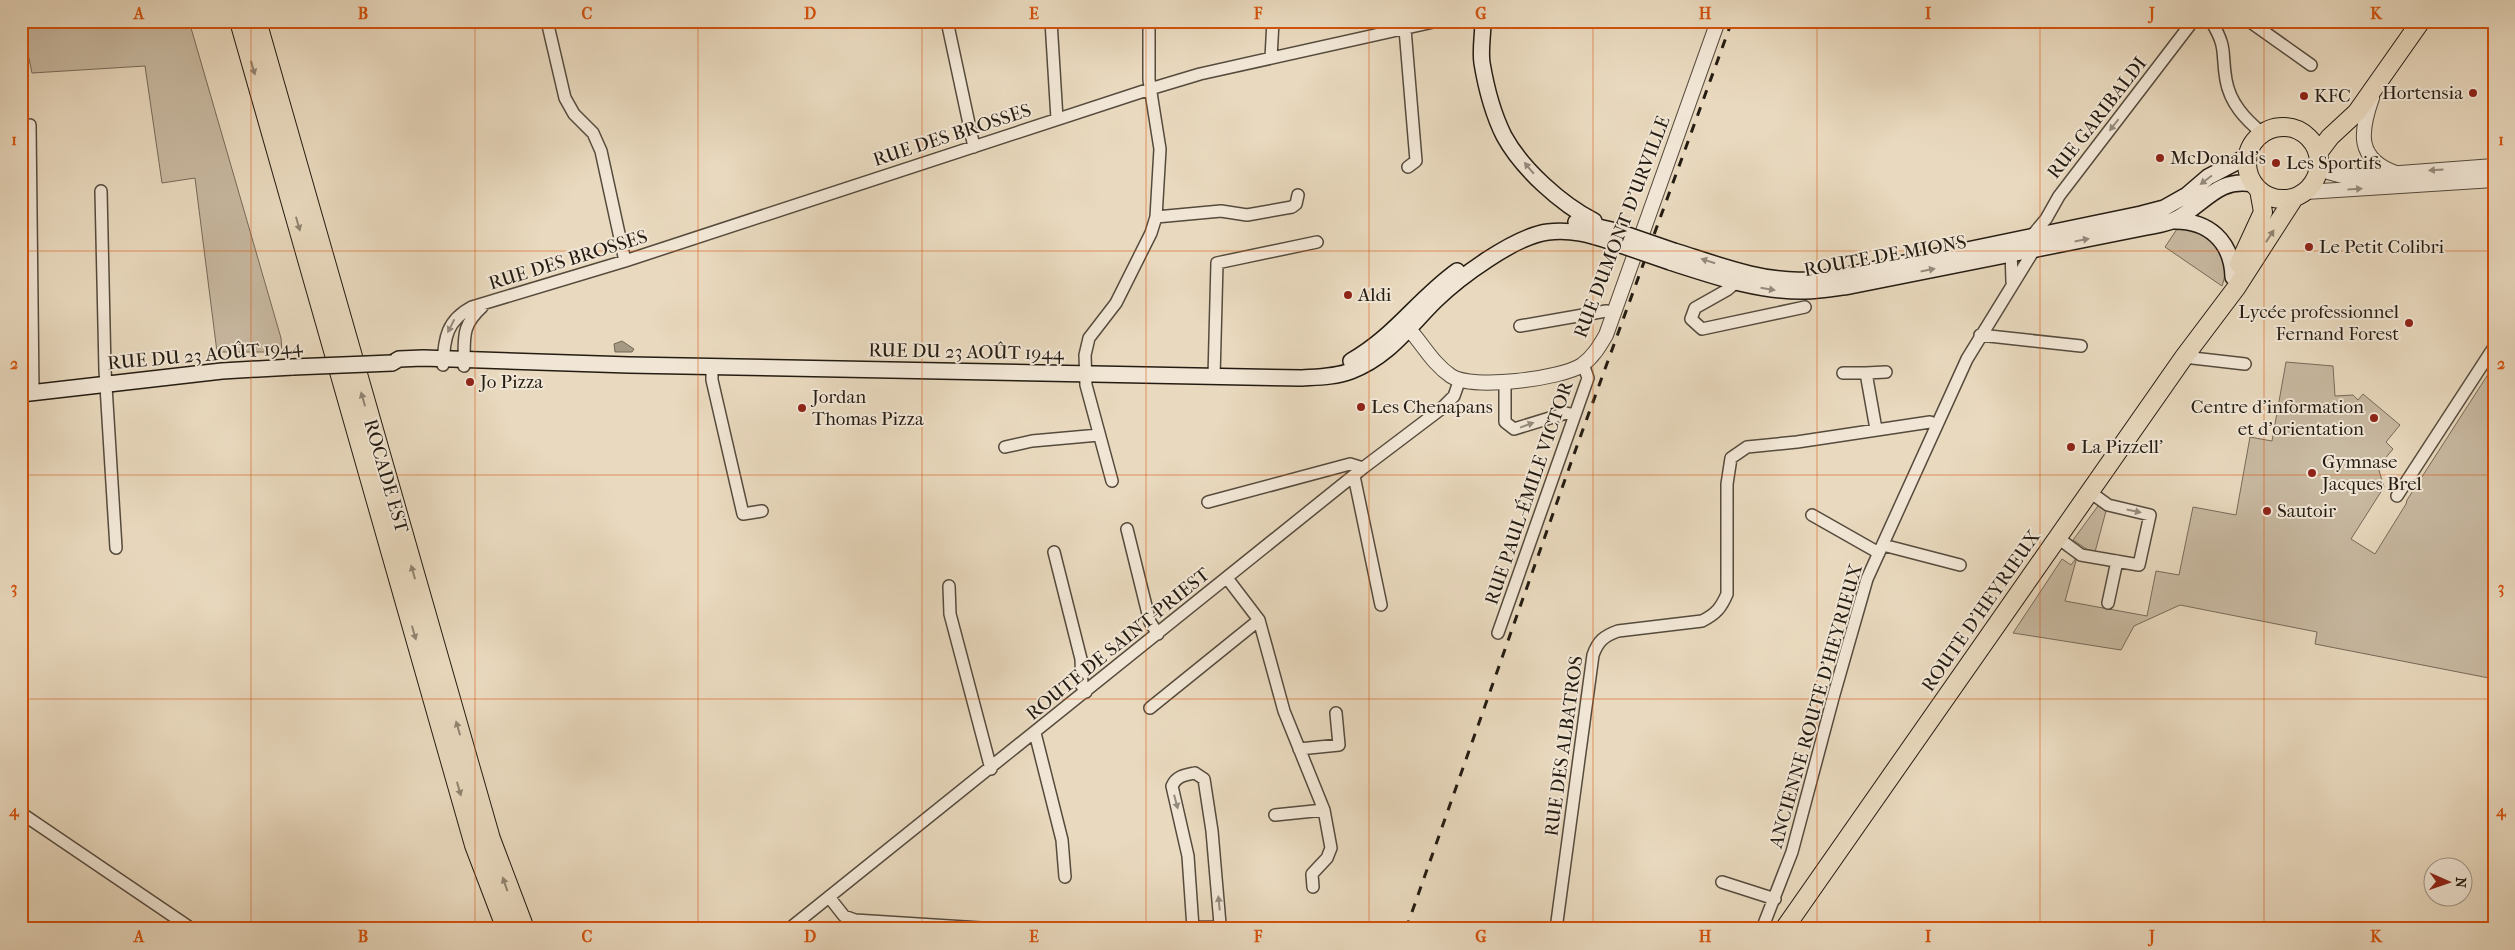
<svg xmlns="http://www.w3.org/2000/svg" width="2515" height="950" font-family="'IM FELL French Canon',serif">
  <rect width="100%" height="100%" fill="#e9d9be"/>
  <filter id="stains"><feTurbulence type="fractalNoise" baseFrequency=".004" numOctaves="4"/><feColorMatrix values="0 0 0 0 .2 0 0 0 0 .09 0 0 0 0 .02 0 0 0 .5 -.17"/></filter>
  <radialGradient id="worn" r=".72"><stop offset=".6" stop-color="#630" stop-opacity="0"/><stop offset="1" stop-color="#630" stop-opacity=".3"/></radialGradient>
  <!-- green -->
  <path fill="#c8b9a1" stroke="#766a5a" d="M21,21H189L281,338L282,352H217L195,178L162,183L145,66L32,73Z
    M2186,228C2194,231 2206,234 2212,239C2225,250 2228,270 2222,286L2165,247L2177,229Z
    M2286,362L2333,366L2335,396L2353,395L2358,400L2363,394L2400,425L2386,442L2393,449L2378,467L2384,487L2351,539L2375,554L2406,504L2407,500L2494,365V679L2315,644L2317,632L2180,605L2134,626L2121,650L2013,633L2062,559L2071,565L2077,557L2065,601L2147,616L2156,571L2179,575L2193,507L2236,515L2250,437L2272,441Z
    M2098,506L2106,511L2095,552L2088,550L2073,540Z"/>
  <!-- water -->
  <path fill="#a69984" stroke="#726756" d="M622,341L634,349L632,352H615L614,344Z"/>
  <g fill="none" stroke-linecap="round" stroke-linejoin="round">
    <defs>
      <path id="minor" d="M547,21L565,98L574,114L593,133L601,151L625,261
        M947,21L974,147
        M1051,21L1057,119
        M2211,21C2228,49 2221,52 2226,80C2230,103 2245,119 2262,133
        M2249,21L2311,65
        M1405,29L1416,161L1408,167
        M1271,58L1273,21
        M30,125L33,392
        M101,191L105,370L116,548
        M1156,217L1221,211L1247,215L1292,207L1296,204L1298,195
        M2030,238L2046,219L2059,196L2193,21
        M2011,248L2012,282
        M1740,279L1727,290L1695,308L1691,319L1702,329L1805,307
        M1520,326L1606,311L1614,312
        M1980,335L2081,346
        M2184,357L2245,364
        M443,365C444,338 447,320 472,307L625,261L1150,89L1200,74L1438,21
        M464,366C465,339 460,327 482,307
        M712,367V380L743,514L762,511
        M1843,373H1866L1876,429
        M1866,373L1886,372
        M1214,377L1217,263L1317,242
        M1505,381V422L1514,429L1566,413L1575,415
        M1005,447L1032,441L1099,435
        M1354,476L1381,605
        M1112,481L1086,385L1085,355L1089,338L1116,303L1151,233L1156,217L1160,149L1149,80V21
        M2397,496L2494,347
        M1208,502L1350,464L1363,468
        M1812,515L1879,553
        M1127,529L1150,622L1158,634
        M2058,538L2081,555L2139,565L2150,515L2108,505L2090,492
        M1883,545L1960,565
        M1054,552L1081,659L1082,686L1086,692
        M1227,578L1259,620L1284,711L1324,810L1331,848L1327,858L1312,874L1313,887
        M949,586L950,614L991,769
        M2108,603L2117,561
        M1498,633L1588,378L1583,364
        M1150,708L1259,620
        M1035,733L1062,840L1065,877
        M1299,749L1339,745L1336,713
        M21,813L192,929
        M1275,815L1324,810
        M1722,882L1775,899
        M829,897L844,916L855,920L997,929
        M789,929L1363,468L1441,409L1454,396L1460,379
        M1110,929L1217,927L1220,924L1212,831L1204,779L1195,773C1185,775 1176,776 1172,786L1188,856L1193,928
        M1556,929L1593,655C1598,641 1604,636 1618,631L1702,621C1716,614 1721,608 1727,594V484L1731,458L1747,447L1797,442L1930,422L1937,425
        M1762,929L1792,852L1833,698L1867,579L1967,359L2034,250"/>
      <path id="tertiary" d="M2372,98C2360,132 2356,159 2396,173
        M2320,166L2328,172L2346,177L2494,166
        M2306,192L2494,180
        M1402,322C1420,338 1430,362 1451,376C1472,390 1561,379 1582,365C1593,357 1599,347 1606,335L1718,21"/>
      <path id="secondary" d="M1483,21C1483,35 1480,50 1482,63C1486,87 1493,114 1504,136C1522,169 1561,204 1594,221
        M2173,221C2208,220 2232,241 2233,277
        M1576,222L1616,231
        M1674,251C1716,264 1761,282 1805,280C1819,279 1833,277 1847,275L2141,214L2164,208L2187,195L2208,177L2248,156
        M1670,262C1714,276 1758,292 1805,291C1820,291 1835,288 1850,286L2147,227C2156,225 2166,224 2174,220C2204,206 2216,177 2253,184
        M1351,361C1395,336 1417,300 1457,271
        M392,363L399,359L423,358L629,365L1302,378C1318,377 1335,377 1351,371C1388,357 1408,328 1435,301C1458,278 1515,236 1548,232C1571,229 1591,235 1612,242
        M21,394L222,371L293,367"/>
      <path id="primary" d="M2247 163a36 36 0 1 1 72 0a36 36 0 1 1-72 0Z
        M2318,153L2330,137L2357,112L2421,21
        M2239,264L2263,212L2259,190
        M1784,929L2184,357L2236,288L2294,198"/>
      <path id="motorway" d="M240,21L475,845L507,929
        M256,21L490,839L524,929"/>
    </defs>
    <!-- minor casing -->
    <use href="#minor" stroke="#554b3d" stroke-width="14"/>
    <!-- tertiary casing -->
    <use href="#tertiary" stroke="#554b3d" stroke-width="16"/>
    <!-- secondary casing -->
    <use href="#secondary" stroke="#241c12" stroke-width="18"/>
    <!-- primary casing -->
    <use href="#primary" stroke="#241c12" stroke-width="20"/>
    <!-- motorway casing -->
    <use href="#motorway" stroke="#241c12" stroke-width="22"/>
    <!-- minor -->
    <use href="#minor" stroke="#f1e6d5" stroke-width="11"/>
    <!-- tertiary -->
    <use href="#tertiary" stroke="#f1e6d5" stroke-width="14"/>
    <!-- secondary -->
    <use href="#secondary" stroke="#f1e6d5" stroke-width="15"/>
    <!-- primary -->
    <use href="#primary" stroke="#e9d9be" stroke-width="18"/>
    <!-- motorway -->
    <use href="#motorway" stroke="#e9d9be" stroke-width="20"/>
    <!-- rail -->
    <path stroke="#241c12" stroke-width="3" stroke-dasharray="9 9" stroke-linecap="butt" d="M1406,929L1578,443L1732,21"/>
    <defs>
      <path id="secondary-bridge" d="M1616,231L1674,251
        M1612,242L1670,262
        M293,367L392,363"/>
    </defs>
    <!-- secondary-bridge casing -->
    <use href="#secondary-bridge" stroke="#241c12" stroke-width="18" stroke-linecap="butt"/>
    <!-- secondary-bridge -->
    <use href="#secondary-bridge" stroke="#f1e6d5" stroke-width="15"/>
  </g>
  <!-- one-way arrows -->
  <defs><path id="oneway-solid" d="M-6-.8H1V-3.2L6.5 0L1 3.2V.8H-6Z" transform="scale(1.25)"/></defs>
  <g fill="#908471">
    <use href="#oneway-solid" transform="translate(253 68) rotate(74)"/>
    <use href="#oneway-solid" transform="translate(298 224) rotate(74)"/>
    <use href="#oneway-solid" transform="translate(2270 236) rotate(-57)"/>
    <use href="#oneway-solid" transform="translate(363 399) rotate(-106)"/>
    <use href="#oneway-solid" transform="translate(413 572) rotate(-106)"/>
    <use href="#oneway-solid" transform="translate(414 633) rotate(74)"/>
    <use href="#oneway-solid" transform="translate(458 728) rotate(-106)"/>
    <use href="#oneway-solid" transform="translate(459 789) rotate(74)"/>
    <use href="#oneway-solid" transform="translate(505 884) rotate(-109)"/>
  </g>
  <g fill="#958b7d">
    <use href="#oneway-solid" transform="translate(2114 125) rotate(128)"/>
    <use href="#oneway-solid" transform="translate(1529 168) rotate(-130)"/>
    <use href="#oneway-solid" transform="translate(2436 170) rotate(176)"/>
    <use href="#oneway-solid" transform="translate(2206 180) rotate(143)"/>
    <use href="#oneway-solid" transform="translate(2355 189) rotate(-4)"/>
    <use href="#oneway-solid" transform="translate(2082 240) rotate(-11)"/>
    <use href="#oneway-solid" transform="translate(1708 261) rotate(-163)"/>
    <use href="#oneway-solid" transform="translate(1928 270) rotate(-11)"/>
    <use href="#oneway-solid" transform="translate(1768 289) rotate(9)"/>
    <use href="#oneway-solid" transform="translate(451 326) rotate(117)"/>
    <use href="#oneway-solid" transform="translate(1527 425) rotate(-20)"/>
    <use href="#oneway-solid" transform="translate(2134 511) rotate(12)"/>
    <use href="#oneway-solid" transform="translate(1176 802) rotate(75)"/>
    <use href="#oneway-solid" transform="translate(1219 903) rotate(-96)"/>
  </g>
  <!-- grid -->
  <path fill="none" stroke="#d4530d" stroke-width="1" stroke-opacity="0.55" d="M251,21V929M475,21V929M698,21V929M922,21V929M1146,21V929M1369,21V929M1593,21V929M1817,21V929M2040,21V929M2264,21V929M21,251H2494M21,475H2494M21,699H2494"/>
  <!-- markers -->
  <g fill="#8f2418" stroke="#f1e6d5" stroke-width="2">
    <circle cx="2473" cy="93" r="5"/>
    <circle cx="2304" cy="96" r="5"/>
    <circle cx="2160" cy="158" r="5"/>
    <circle cx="2276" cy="163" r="5"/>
    <circle cx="2309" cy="247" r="5"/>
    <circle cx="1348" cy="295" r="5"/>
    <circle cx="2409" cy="323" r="5"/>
    <circle cx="470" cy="382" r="5"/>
    <circle cx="1361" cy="407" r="5"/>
    <circle cx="802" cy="408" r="5"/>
    <circle cx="2374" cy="418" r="5"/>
    <circle cx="2071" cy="447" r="5"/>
    <circle cx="2312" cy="473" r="5"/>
    <circle cx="2267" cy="511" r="5"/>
  </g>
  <g text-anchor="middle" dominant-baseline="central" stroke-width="4" stroke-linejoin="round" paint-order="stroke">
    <!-- poi labels -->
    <g font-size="19" fill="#241c12" stroke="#f1e6d5" text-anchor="start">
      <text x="2463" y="93" text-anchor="end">Hortensia</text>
      <text x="2314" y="96">KFC</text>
      <text x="2170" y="158">McDonald's</text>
      <text x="2286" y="163">Les Sportifs</text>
      <text x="2319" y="247">Le Petit Colibri</text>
      <text x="1358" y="295">Aldi</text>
      <text x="2399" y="312" text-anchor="end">Lycée professionnel<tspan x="2399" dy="22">Fernand Forest</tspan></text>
      <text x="480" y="382">Jo Pizza</text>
      <text x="812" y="397">Jordan<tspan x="812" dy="22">Thomas Pizza</tspan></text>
      <text x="1371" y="407">Les Chenapans</text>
      <text x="2364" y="407" text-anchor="end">Centre d'information<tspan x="2364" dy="22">et d'orientation</tspan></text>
      <text x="2081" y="447">La Pizzell'</text>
      <text x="2322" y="462">Gymnase<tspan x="2322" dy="22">Jacques Brel</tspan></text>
      <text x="2277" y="511">Sautoir</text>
    </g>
    <!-- street labels -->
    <g font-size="19" fill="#241c12" stroke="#f1e6d5">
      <text transform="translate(2097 118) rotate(-52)">RUE GARIBALDI</text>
      <text transform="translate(952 135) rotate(-18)">RUE DES BROSSES</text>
      <text transform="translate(1622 227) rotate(-69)">RUE DUMONT D'URVILLE</text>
      <text transform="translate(1885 256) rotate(-10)">ROUTE DE MIONS</text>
      <text transform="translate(568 260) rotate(-17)">RUE DES BROSSES</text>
      <text transform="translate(966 352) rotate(1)">RUE DU 23 AOÛT 1944</text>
      <text transform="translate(205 355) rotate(-5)">RUE DU 23 AOÛT 1944</text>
      <text transform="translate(386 476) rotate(74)">ROCADE EST</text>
      <text transform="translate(1529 493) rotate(-71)">RUE PAUL-ÉMILE VICTOR</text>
      <text transform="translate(1981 611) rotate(-55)">ROUTE D'HEYRIEUX</text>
      <text transform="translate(1118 644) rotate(-39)">ROUTE DE SAINT-PRIEST</text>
      <text transform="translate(1816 706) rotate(-74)">ANCIENNE ROUTE D'HEYRIEUX</text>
      <text transform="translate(1564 746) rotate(-82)">RUE DES ALBATROS</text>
    </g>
  </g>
  <!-- margin -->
  <rect width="2515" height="950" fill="none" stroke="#e9d9be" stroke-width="55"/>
  <!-- north arrow -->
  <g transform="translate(2448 882) rotate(92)"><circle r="24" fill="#f1e6d5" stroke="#9f9587"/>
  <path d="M0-4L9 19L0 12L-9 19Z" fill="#8f2418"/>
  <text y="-8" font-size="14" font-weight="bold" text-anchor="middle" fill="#241c12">N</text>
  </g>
  <rect x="28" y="28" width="2460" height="894" fill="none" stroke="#d4530d" stroke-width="2"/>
  <g font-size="16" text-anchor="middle" font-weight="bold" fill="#d4530d">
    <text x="139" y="19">A</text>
    <text x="363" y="19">B</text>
    <text x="587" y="19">C</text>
    <text x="810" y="19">D</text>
    <text x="1034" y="19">E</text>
    <text x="1258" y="19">F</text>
    <text x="1481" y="19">G</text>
    <text x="1705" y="19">H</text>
    <text x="1928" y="19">I</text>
    <text x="2152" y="19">J</text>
    <text x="2376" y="19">K</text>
    <text x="14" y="145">1</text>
    <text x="2501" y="145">1</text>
    <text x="14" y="369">2</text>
    <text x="2501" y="369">2</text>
    <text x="14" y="593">3</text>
    <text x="2501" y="593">3</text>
    <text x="14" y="816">4</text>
    <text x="2501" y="816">4</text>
    <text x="139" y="942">A</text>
    <text x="363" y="942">B</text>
    <text x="587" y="942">C</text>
    <text x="810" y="942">D</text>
    <text x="1034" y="942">E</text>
    <text x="1258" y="942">F</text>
    <text x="1481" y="942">G</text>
    <text x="1705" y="942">H</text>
    <text x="1928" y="942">I</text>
    <text x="2152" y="942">J</text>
    <text x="2376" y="942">K</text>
  </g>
  <rect width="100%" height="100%" filter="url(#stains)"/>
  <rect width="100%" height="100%" fill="url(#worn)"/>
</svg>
